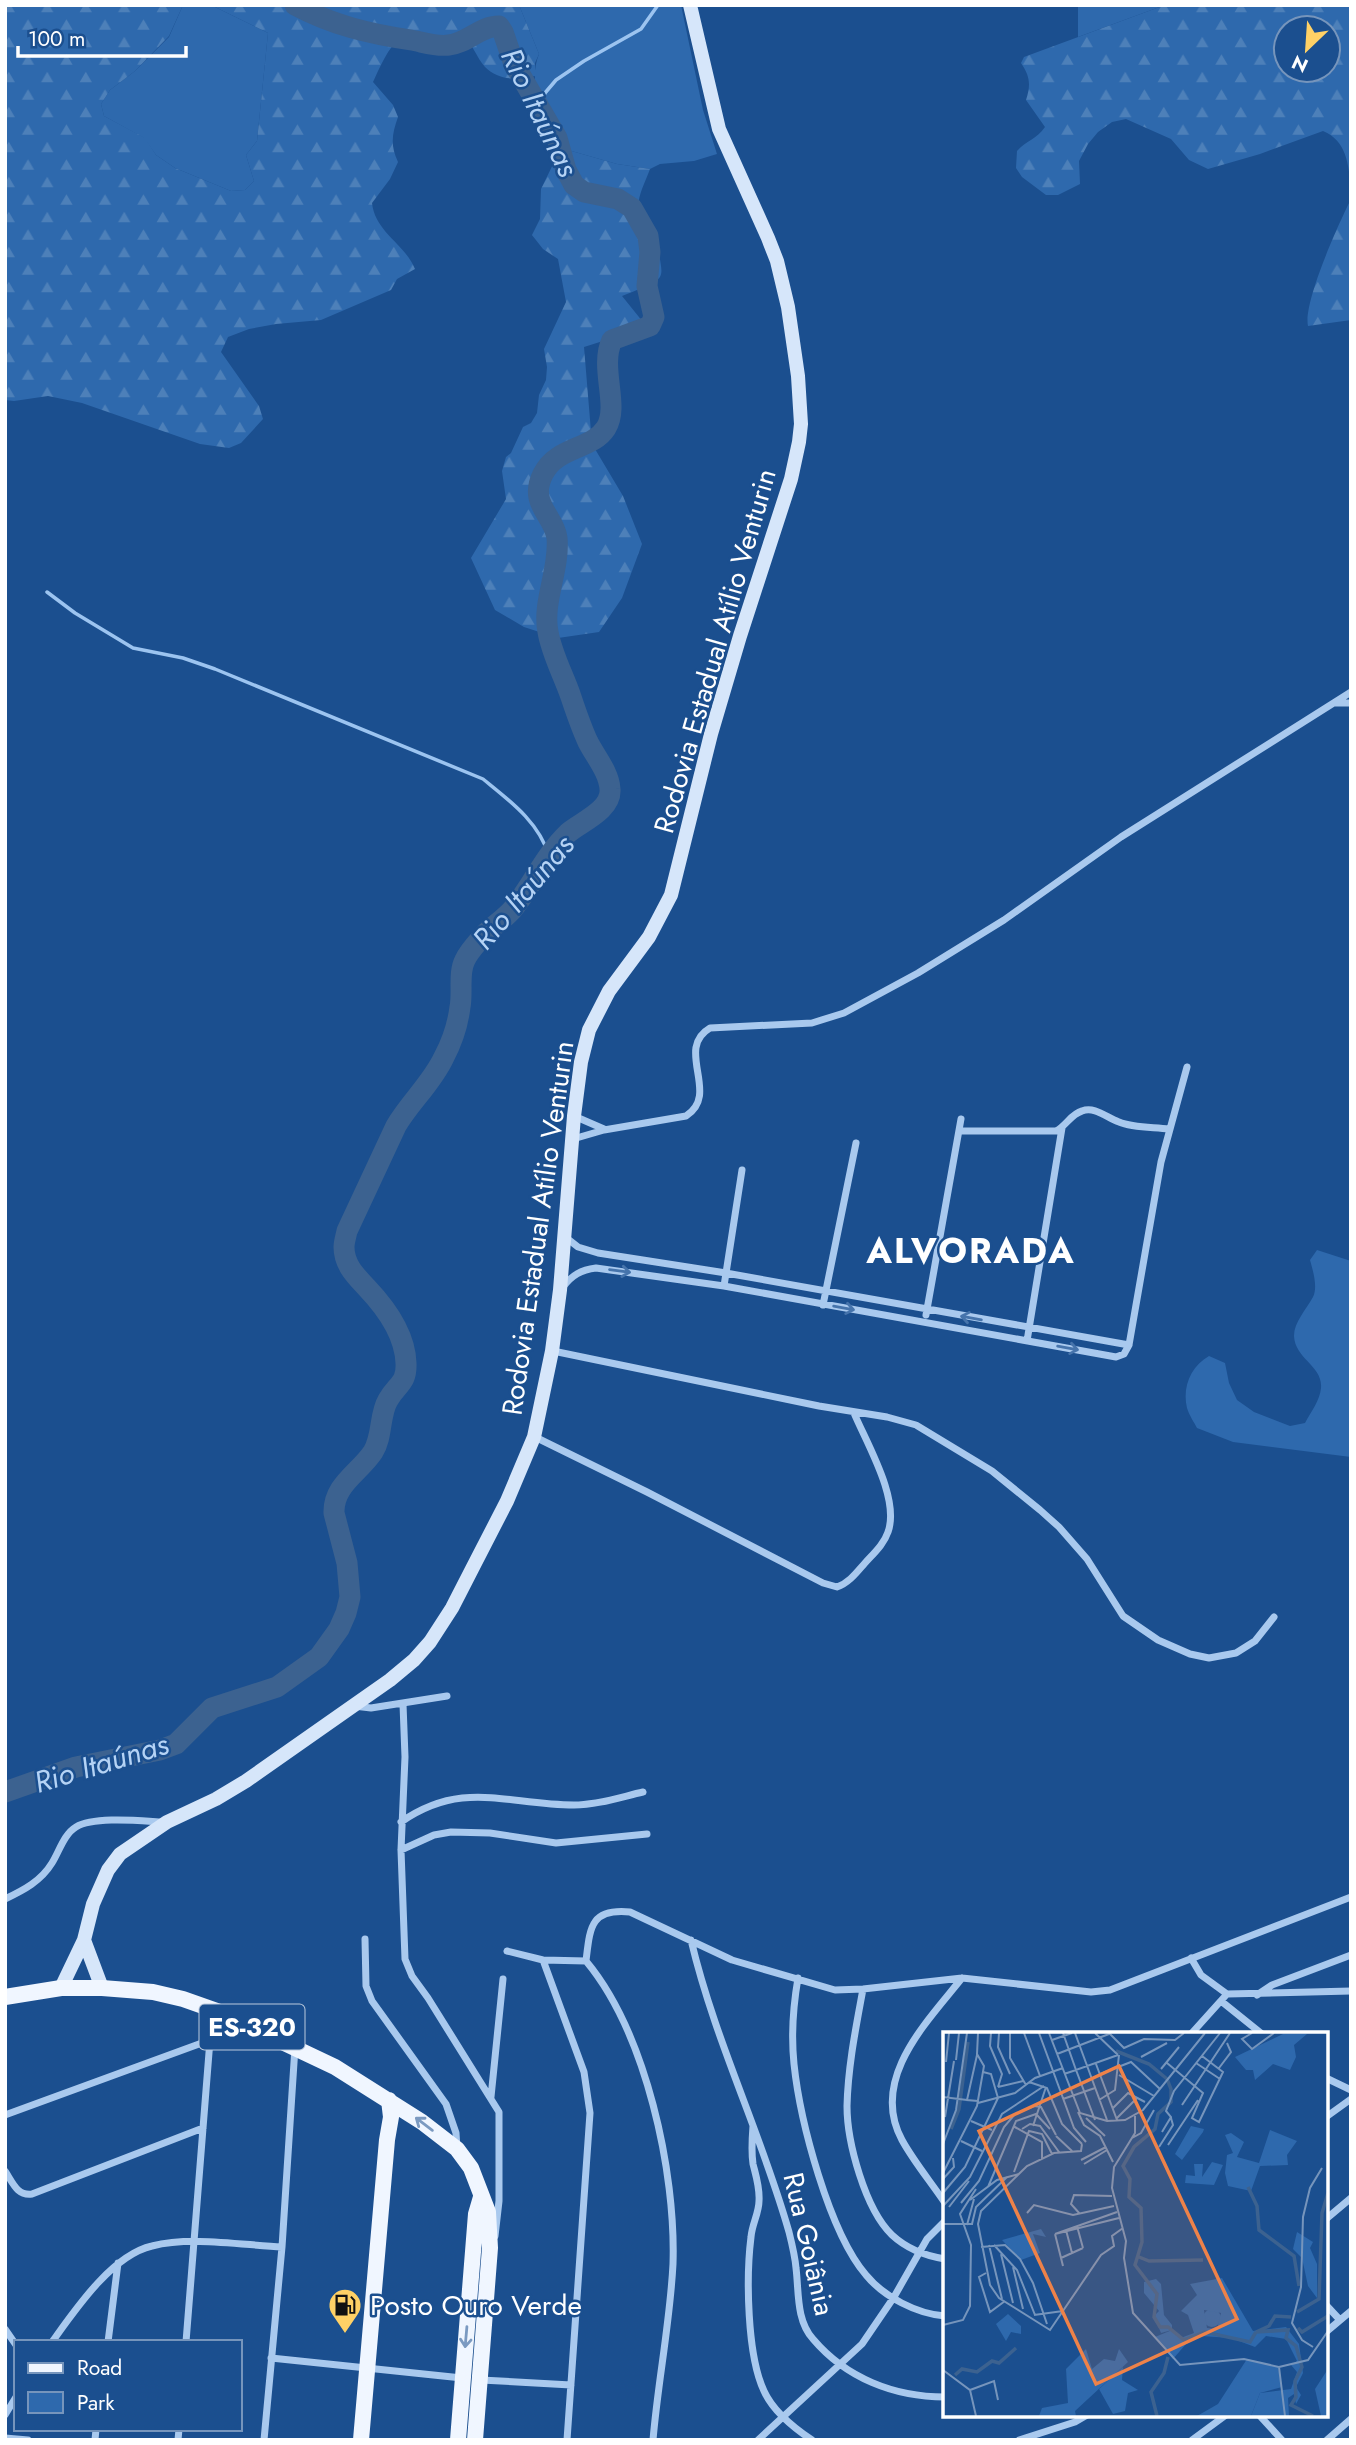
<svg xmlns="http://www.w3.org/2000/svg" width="1356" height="2445" font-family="Jost,sans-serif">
  <defs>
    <pattern id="forest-firs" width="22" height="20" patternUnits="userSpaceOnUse" patternTransform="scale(1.75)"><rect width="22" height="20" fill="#2e69ad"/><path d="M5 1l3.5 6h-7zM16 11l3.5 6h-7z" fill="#4d80b9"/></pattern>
  </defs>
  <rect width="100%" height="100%" fill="#1b4f8f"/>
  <!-- green -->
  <path fill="#2e69ad" d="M183,5H211L268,33L257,141L246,155L254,181L245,190L231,191L175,168L156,155L144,138L104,116L101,104L110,90L135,71L169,37Z
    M519,5H681L703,110L717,154L694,161L660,164L650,169L617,164L561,148C546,120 526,86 539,54Z
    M1078,5H1165L1078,37Z
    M1317,1250L1351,1261V1457L1233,1442L1197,1428C1194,1422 1189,1415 1187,1408C1182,1387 1191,1366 1209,1356L1225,1363L1229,1383L1237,1400L1254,1412L1290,1426L1305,1423C1311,1412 1320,1400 1321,1388C1323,1366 1295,1359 1294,1336C1294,1322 1306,1310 1313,1297C1318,1287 1313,1271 1310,1260Z"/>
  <!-- forest -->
  <path fill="url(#forest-firs)" fill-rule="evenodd" d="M5,5H183L169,36L135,71L110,90L101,104L104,116L145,138L156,155L175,168L231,191L245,190L254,181L246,155L257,141L268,33L211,5H519L539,54L535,63V76C518,80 499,81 485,67C476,57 473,43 461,34C450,36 440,41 429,42C420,44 416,38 408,37C392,35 379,70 373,82L393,105L398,117C392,134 390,145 398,162L390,179L372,203C375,232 405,244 415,269L397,279L391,290L321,320L276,324L249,329L228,337L221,352L259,406L263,419L241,443L229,448L200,444L82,403L48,396L14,401L5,400Z
    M1165,5H1351V186C1348,164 1347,141 1323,131L1260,154L1208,169L1189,160L1171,139L1126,119L1112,122L1098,132L1088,144L1079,161L1080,184L1058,195H1046L1022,177L1016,168L1017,151C1027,140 1037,139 1045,127L1026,100C1031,85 1030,76 1021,63L1024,57ZM1286,28H1328V70H1286Z
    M561,148L617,164L650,169C640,196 627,212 657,231C659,283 677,274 622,296L647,327L584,347L592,444L623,496L642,544L622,598L599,632L558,638L524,627L495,610L471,558L506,499L502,471L506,457L511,453L523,427L531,423L537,413L539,395L546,380L547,367L544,349L566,302L558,259L543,249L532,235L540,219L541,189Z
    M1351,199V320L1308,326C1303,302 1339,223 1351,199Z"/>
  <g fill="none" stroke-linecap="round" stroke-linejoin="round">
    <!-- stream -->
    <path stroke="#9cc4f0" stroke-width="3.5" d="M540,108L545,93L556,80L584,61L641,29L658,5
      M47,592L75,613L133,648L183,658L215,669L483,779C510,801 539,822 549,856"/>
    <!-- river -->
    <path stroke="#3c6290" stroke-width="21" d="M5,1792L76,1767L160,1750L176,1744L212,1708L277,1687L319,1657L339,1629L346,1613L350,1597L347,1563L334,1513C333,1485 359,1473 373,1452C383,1436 379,1415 388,1400C397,1384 407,1384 406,1363C405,1335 386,1308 367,1288C356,1276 344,1265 344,1247C344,1242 346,1236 347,1231L396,1126C410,1102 432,1083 444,1057C452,1042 458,1023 460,1007C463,992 458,973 465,960C469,951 478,942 484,935C493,926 504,919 512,910C532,886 545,855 568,833C581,822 612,810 610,789C609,772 595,756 588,742C581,727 576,712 571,697C564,676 552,655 548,632C542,602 560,569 557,538C554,515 528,504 543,474C557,446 592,450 606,428C620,406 599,368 612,340L650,326L654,317L647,286L650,252L648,236L632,208L618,199L584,192L574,185L566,170L557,138L514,64L503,32L499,26C480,26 468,43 449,45C436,47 423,42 411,40C370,34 332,25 295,5"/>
    <!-- minor -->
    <path stroke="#a9c9ee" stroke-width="7" d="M1334,703H1351
      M574,1116L604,1129
      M959,1131H1056C1066,1126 1071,1114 1082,1111C1095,1106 1107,1118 1119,1122C1133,1128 1153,1127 1169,1129
      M573,1139L604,1130L686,1116C721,1094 674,1049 710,1028L812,1023L844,1013L918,973L1004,920L1121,837L1351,692
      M724,1286L742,1170
      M563,1287C572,1275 581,1270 596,1268L724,1286L1116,1357L1124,1354L1129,1345L726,1273L598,1253L578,1247L564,1236
      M823,1305L856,1143
      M926,1315L961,1119
      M1027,1341L1062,1128
      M1129,1345L1161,1162L1187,1067
      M553,1351L819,1406L887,1417L916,1425L992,1471L1040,1510L1059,1527L1087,1559L1123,1616L1158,1640L1190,1654L1209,1658L1236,1653L1255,1641L1274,1617
      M535,1437L647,1492L823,1583L837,1587C849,1583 857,1572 865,1563C874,1553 884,1544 888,1532C900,1499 867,1444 854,1413
      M403,1704L405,1757L401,1850L405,1959L412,1976L428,1998L499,2112V2201L495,2236
      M354,1706L371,1708L447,1696
      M401,1822C463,1779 507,1805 574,1805C597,1805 621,1797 643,1792
      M401,1850L434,1835L451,1832L490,1833L556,1843L647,1834
      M5,1899C24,1890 41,1881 52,1863C59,1852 64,1834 76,1827C94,1816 142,1821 163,1822
      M365,1939L366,1986L372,2001L446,2104L456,2133L457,2149
      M691,1940C715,2041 761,2133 789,2232C792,2244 795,2256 796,2268C799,2292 796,2320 813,2339C846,2378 894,2397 945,2397
      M507,1951L543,1960L586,1961
      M1191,1958L1201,1975L1227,1994L1351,1991
      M543,1960L584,2072L590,2113L567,2440
      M586,1961C590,1928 590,1908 630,1912L732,1960L835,1990L863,1989L962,1978L1091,1992L1110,1990L1351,1897
      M586,1961C646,2033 676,2172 673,2264C670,2323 658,2381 653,2440
      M798,1978C793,2007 791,2035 794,2064C800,2121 829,2232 866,2275C884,2297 917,2314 945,2316
      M863,1989C856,2027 848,2066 847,2106C847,2142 865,2209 892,2235C906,2248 926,2256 945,2259
      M1257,1995L1272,1985L1351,1955
      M1221,2001L1262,2034
      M1191,2034L1227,1994
      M1326,2078L1351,2090
      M491,2097L503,1979
      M5,2115L210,2040
      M1326,2117L1351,2099
      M753,2126C752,2139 751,2151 753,2164C756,2176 760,2188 759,2201C759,2213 752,2224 751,2237C746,2277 747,2355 764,2391C773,2411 794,2428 812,2440
      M5,2171C13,2183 17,2196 32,2194L203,2128
      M945,2203C931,2182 914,2162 902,2140C869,2079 927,2022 962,1978
      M1326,2219L1351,2198
      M1326,2305L1340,2320
      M5,2329L16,2345
      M1326,2332L1351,2311
      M52,2342C75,2310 112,2255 152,2246C191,2236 242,2245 282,2247
      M108,2342L118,2263
      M186,2342L210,2040L216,2011
      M271,2358L462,2378
      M481,2380L571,2385
      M5,2415L16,2397
      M1259,2415L1282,2440
      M5,2438L28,2440
      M95,2440L96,2429
      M178,2440L179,2429
      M264,2440L282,2247L295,2047
      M758,2440L862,2344L894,2297L927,2239L945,2221
      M1019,2440L1075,2422L1087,2415
      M1192,2440L1226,2415
      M1327,2440L1351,2419"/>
    <!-- secondary -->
    <path stroke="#d6e6fa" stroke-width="14" d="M84,1940L102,1988
      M61,1988L84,1940L93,1904L108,1870L120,1854L167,1822L216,1799L246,1781L390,1680L414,1660L430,1642L452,1608L472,1569L507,1501L534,1437L552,1351L560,1290L574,1116L581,1062L589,1030L609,991L649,937L671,895L711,734L740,636L791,479L799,442L801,424L798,376L788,307L777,261L768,238L719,129L690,5"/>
    <!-- primary -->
    <path stroke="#f0f6ff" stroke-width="16" d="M5,1997L61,1988H102L153,1992L183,1999L217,2011L335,2067L422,2122L457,2149L471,2168L488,2212L490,2248L475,2440
      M361,2440L387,2140L391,2117L389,2100
      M458,2440L476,2214L481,2197"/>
  </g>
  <!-- one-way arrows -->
  <defs><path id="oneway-shaft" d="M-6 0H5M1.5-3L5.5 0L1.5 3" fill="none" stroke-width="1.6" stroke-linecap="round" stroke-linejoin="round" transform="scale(1.75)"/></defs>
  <g stroke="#4674ac">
    <use href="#oneway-shaft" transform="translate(620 1271) rotate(8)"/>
    <use href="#oneway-shaft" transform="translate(844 1308) rotate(10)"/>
    <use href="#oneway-shaft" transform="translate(971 1318) rotate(-170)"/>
    <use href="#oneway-shaft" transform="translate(1068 1348) rotate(10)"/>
  </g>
  <g stroke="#7b9ac1">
    <use href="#oneway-shaft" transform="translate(424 2124) rotate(-143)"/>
    <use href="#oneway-shaft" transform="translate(466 2337) rotate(95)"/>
  </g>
  <!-- icons -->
  <defs>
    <symbol id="fuel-pin" viewBox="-11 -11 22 30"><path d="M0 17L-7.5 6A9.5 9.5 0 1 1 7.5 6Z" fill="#ffd166" stroke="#1b4f8f"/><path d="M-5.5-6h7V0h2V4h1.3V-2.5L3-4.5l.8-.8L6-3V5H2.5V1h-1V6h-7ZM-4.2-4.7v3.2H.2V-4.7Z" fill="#111"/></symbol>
  </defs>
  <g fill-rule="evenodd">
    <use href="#fuel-pin" x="326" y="2286" width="38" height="52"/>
  </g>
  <g text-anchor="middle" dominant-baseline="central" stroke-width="5" stroke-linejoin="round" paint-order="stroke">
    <!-- shield labels -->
    <rect fill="#1b4f8f" stroke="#bbcadd" stroke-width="2" x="199.5" y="2004.5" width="105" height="45" rx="5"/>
    <g font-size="26" font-weight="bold" fill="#fff">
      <text x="252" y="2027">ES-320</text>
    </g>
    <!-- street labels -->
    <g font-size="28" fill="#fff" stroke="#1b4f8f">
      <text transform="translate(715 651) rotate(-74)">Rodovia Estadual Atílio Venturin</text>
      <text transform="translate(538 1228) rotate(-82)">Rodovia Estadual Atílio Venturin</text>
      <text transform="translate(809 2244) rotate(77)">Rua Goiânia</text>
    </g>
    <!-- poi labels -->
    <g font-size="28" fill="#fff" stroke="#1b4f8f" text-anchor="start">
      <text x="370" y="2305">Posto Ouro Verde</text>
    </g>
    <!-- water labels -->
    <g font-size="30" font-style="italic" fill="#b5d3f5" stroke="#1b4f8f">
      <text transform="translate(540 112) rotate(64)">Rio Itaúnas</text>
      <text transform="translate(523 892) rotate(-50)">Rio Itaúnas</text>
      <text transform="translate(101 1763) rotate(-17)">Rio Itaúnas</text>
    </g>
    <!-- district labels -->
    <g font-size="35" font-weight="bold" letter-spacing="2" fill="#fff" stroke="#1b4f8f">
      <text x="971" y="1251">ALVORADA</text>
    </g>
  </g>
  <!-- overview -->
  <g transform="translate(943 2032)">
    <rect width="385" height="385" fill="#1b4f8f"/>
    <path d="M98,197L103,205L90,202L97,221L78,228L59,208ZM260 286a9 9 0 1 1 18 0a9 9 0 1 1-18 0ZM229,298L243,312L230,327L212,305ZM304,327L335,335L339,355L317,361L308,384H254L275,372ZM180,335L179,348L195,358L185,361L182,379L170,382L156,357Z" fill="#2e69ad"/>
    <path d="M340,2H364L351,13L353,25L347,38L330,32L312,48L310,38H303L292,25ZM248,94L261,97L260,100L239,128L232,122ZM327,98L354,109L344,123L345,133L317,134L308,159L285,154L282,141L284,123L290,121L282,103L288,101L301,110L294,125L316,131ZM269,130L280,133L271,153L242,151L243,143L252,144L251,132H260L259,145ZM354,200L370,210L367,216L374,232V266L365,254L359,226L350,217ZM279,246L310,299L343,295L356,312L360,341L353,355L358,363L353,372L351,362L345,366L346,384H308L317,361L348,357L354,340L348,333L354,329L343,307L323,304L312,315L288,306L258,304L243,312L235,307L251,301L245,283L238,279L254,263L247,252ZM261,278L278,281L274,297L264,296ZM213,247L218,252L221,283L229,293V298L218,301L211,284L216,279L201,261V250ZM65,282L78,294V302L68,300L63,309L53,292ZM143,317L149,337L161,327L172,329L176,317L185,330L132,379L133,384H96L99,376L125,371L123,337ZM385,337V384H378L372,357Z" fill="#2e69ad" fill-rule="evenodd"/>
    <path fill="none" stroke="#3c6290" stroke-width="3.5" d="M173,19L206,32L224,47L228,57V70L215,82L212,97L191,115L180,134L187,147L186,165L198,176L199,210L192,233L214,262L211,285L217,295H225L241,308L262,300L307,310L313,300M8,97L16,77L25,10M305,155L314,174L316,198L351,224L356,254M196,225L206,229L260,228M354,280L376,267L379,181L385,161M355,296L359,300L385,284M313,300L345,298L343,306L353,314L359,335L352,349L353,365L348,373L370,384M313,300L326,294L332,284L348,285M12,343L19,337L34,340L49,329L56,331L73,316M214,384L208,360L221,341L225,325"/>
    <path fill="none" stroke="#7695bc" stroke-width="2" d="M48,1L47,14L59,42L55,55M56,1L55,15L67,42M67,1V26L83,53M81,1L97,44M96,1L131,96L143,110M106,1L137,81L164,89L182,88L200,78L262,1M120,1L133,38L175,23M132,1L164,88M152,1L175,23M166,1L181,16L201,7L232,8L241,1M309,1L299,7L309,17L331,1M109,8L129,1M114,22L166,2M34,23L24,68L35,69M198,25L224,11M13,28L16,1M3,30L6,1M224,31L260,61L249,86L256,90L280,40L259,24M253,31L277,47M153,32L174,88M276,36L288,20L284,11M218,37L236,15M40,40L48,42L55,66M121,42L133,38L152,88M157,42L188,30L217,57M176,43L211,64M86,50L104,56L119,92L139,112M55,55L80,49M0,65L24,68M120,67L152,56M156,68L172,58L176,23M35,71L72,61L92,46L120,36M239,73L287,1M170,76L185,61L202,70M135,80L141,93L157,104L170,130M192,84V101L171,135L169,156L183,209L181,226L190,281L237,333L301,327L336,335L342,384M2,85L11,29M143,86L162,104M174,86L194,66M28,89L49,98M70,94L99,110V128M90,94L103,55M79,97L87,92L97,94L116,120M219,100L228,85L223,79L231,59L277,1M113,104L129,119M189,106L198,101L211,78M18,109L39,119M0,112L13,78L24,1M139,112L138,119L111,121L84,134L38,179L35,192L47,253L56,266L107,298L158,223L171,214L169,204L180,196M225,113L255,68M216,115L230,93L228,86M138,128L163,115M141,132L164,118M71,140L86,99L99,102L109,122M0,141L34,74L41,34L34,22L35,1M0,147L11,135L10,126M45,155L73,89L93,82L107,97M0,161L22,135L55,66M27,168L54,148L76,142M18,171L36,149L61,95L72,82L91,74L98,75L113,103M0,174L27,145L59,82L101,54M6,175L26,149M174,180L112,202L176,186M84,181L91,173L130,183L171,174M137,182L128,172L131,163L169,164M0,192H30M29,192L33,175L64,145M24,193L31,167M134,194L140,216M123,198L129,221M112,202L120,234M46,213L59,267M51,213L74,238L92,283M38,215L62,213L77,227L90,251L104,292M58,222L70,271M118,226L140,216M70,235L80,277M43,241L36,245L47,280L62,269M91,283L120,279M0,293L20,288L27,274L28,213L17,182L33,157M370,315L359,308L349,291L358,255L360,185L367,156L379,136M336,335L365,328L385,299M0,338L27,358L51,349L55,368M27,358L33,384"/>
    <path fill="#ee8249" fill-opacity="0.15" stroke="#ee8249" stroke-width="3.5" d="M176,34L294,287L153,352L36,99Z"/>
    <rect width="385" height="385" fill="none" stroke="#fff" stroke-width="3.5"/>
  </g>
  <!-- border -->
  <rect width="1356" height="2445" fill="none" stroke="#ffffff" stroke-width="14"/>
  <!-- legend -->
  <rect x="14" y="2340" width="228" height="91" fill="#1b4f8f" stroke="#7695bc" stroke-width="2"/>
  <rect x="28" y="2363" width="35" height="10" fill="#f0f6ff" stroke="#7695bc" stroke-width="2"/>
  <text x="77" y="2375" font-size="21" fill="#ffffff">Road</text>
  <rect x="28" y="2392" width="35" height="21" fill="#2e69ad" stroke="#7695bc" stroke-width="2"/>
  <text x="77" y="2410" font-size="21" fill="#ffffff">Park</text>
  <!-- north arrow -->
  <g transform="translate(1307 49) rotate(205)"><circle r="33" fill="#1b4f8f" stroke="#7695bc" stroke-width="2"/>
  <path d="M0-5L12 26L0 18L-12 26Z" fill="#ffd166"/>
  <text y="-10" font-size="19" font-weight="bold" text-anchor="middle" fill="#ffffff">N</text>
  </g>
  <!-- scale -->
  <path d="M18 46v10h168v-10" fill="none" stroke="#ffffff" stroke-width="3.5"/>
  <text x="28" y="46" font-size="21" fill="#ffffff" stroke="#1b4f8f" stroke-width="5" paint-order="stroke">100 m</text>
</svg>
